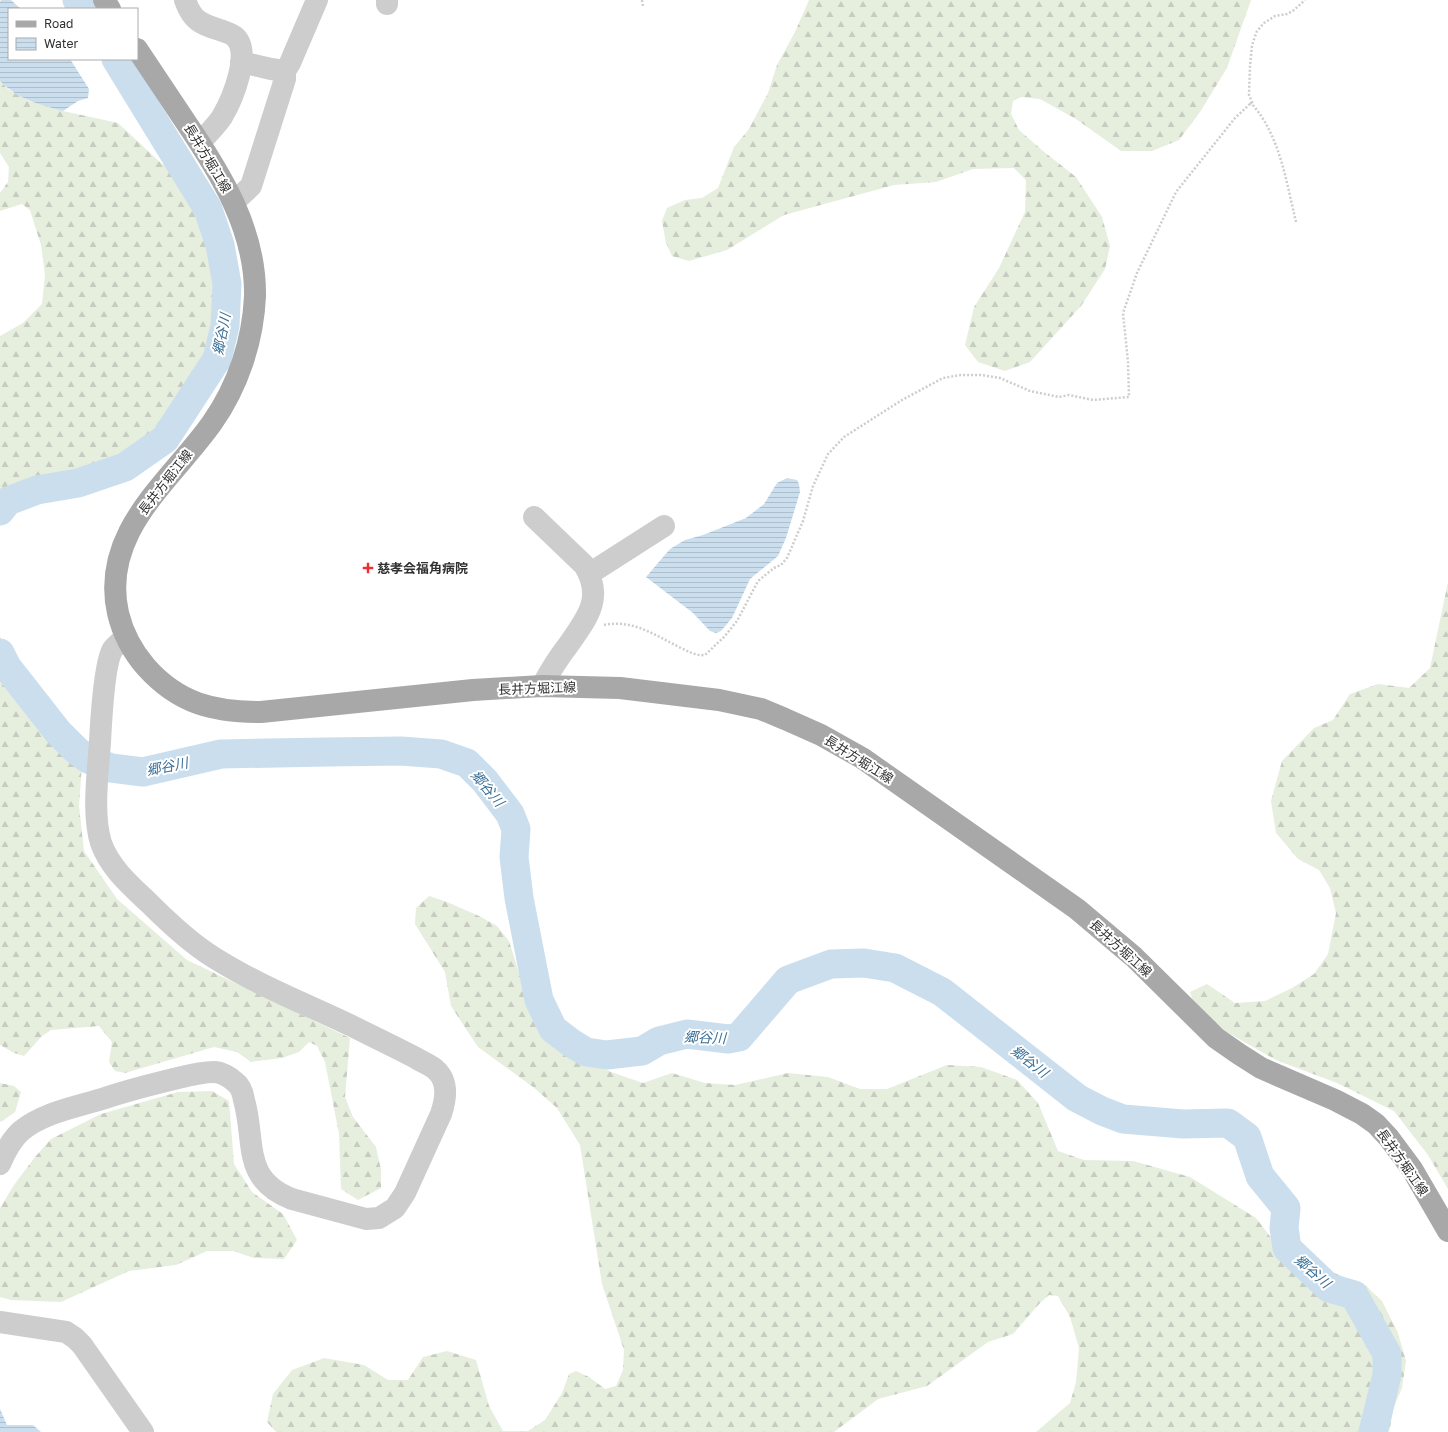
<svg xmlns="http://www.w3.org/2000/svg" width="1448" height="1432" font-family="'Golos Text','Noto Sans JP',sans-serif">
  <defs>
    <pattern id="forest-firs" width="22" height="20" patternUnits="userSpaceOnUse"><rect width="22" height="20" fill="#e6eede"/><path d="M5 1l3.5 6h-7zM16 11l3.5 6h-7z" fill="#c6ccbf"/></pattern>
    <pattern id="water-rules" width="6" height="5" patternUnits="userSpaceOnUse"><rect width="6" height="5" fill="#cadeee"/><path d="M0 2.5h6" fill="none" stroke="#aebfcc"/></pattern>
  </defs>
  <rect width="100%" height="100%" fill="#fff"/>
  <!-- forest -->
  <path fill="url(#forest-firs)" d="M809,0H1251L1227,68L1200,112L1179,140L1152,151H1121L1076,119L1040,99L1021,97L1013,101L1011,114L1019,130L1043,151L1076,177L1102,217L1110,246L1105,269L1081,306L1030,362L1005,371L978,362L965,345L974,307L999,268L1025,212L1026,180L1014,168L973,169L936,182L894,185L784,215L727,250L689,261L672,256L666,243L662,221L667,208L685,200L702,198L718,188L734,147L749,129L768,93L777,65L795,32Z
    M0,81L9,90L29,101L63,111L118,123L162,164H185L197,180L221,235L230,280L227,333L211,383L174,439L135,473L36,498L15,502L0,516V336L23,323L42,304L45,275L41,245L30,210L22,204L0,211V193L8,182L9,167L0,153Z
    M1448,582V1189L1428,1155L1394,1111L1337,1083L1276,1060L1225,1031L1195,1007L1190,992L1207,984L1235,1003L1265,1001L1292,988L1314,974L1328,954L1336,913L1330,888L1319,870L1298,859L1276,833L1271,801L1282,761L1314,728L1333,720L1350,694L1378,684L1409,688L1430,668Z
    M0,636L9,660L52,720L83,751L79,806L84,851L117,899L187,960L350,1038L345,1097L353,1117L376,1147L381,1170V1188L358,1200L341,1189L339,1134L325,1062L317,1046L309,1042L299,1052L282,1058L251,1062L237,1052L214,1047L125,1073L115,1071L109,1062L112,1042L99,1026L51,1030L42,1036L24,1056L14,1053L0,1045Z
    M429,896L447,902L479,916L497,926L509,941L533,1018L546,1038L611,1072L643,1083L672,1073L705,1083L735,1085L788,1073L828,1077L860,1089H887L947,1065L981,1067L1017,1080L1038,1103L1058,1151L1084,1160L1133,1161L1190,1177L1256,1218L1275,1243L1334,1273L1364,1284L1382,1301L1398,1333L1406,1361L1402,1388L1394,1407L1389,1432H1036L1070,1403L1076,1382L1079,1348L1070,1317L1058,1296L1049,1295L1039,1304L1013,1334L988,1342L927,1386L878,1399L834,1432H276L267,1422L273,1394L292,1370L324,1358L364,1365L388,1380H408L423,1357L447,1351L476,1360L489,1406L503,1431H528L545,1420L562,1393L569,1374L576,1371L589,1377L605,1389L616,1386L623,1370L624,1350L602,1284L580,1145L557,1108L533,1087L478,1047L451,1006L445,972L415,924L416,908Z
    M0,1083L14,1086L21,1092L15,1112L1,1122L0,1121Z
    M212,1091L229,1101L234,1164L252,1192L283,1214L297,1240L284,1259L254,1258L233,1251H207L176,1265L129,1271L61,1302L11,1300L0,1297V1208L14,1185L35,1157L51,1139L101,1114L178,1092Z"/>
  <!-- water -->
  <path fill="url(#water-rules)" d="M1,0H11L21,9H9V59H70L89,89L88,98L78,101L63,111C38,104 19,100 0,81V2Z
    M787,478L797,480L799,484L800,492L786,538L778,556L750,579L732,618L721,631L716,633L710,631L693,613L646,577L670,549L685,540L703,535L746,518L764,504L777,483Z
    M0,1409L7,1425H33L41,1432H0Z"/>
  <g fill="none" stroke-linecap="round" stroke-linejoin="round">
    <!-- river -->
    <path stroke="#cadeee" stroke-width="29" d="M77,0L83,9
      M0,511L8,501L37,490L78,483L125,467L165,439L217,359L225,326L227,284L220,245L208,209L116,59
      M0,653L7,667L58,732L76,750L88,759L111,768L143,772L221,754L327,752L401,751L441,754L467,763L485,781L510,814L516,829L514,857L519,898L539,1000L553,1029L570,1042L586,1052L607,1055L642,1051L659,1041L687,1034L728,1039L739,1037L788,980L831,964L864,963L895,968L942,992L1077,1098L1102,1111L1123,1119L1183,1124L1228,1123L1247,1137L1260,1176L1286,1208L1284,1228L1287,1248L1329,1288L1354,1295L1387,1354V1375L1373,1432"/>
    <!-- path -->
    <path stroke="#cdcdcd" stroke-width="2.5" stroke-dasharray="2 2" stroke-linecap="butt" d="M642,0L643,7
      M1296,222C1286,181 1280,135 1251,103L1253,104L1249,95L1250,66L1252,45L1257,31L1264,23L1275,16L1287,14L1294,10L1305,0
      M604,625C632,619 655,635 679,647C688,651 695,656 705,655L724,637L737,621L758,581L774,568L781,565L787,558L803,521L813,486L828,454L844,437L902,400L943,378L961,375H981L1000,378L1030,391L1059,397L1069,395L1093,400L1129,397L1128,362L1123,313L1137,273L1176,192L1235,118L1251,103"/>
    <!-- minor -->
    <path stroke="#cdcdcd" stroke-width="22" d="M185,0C192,20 200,24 220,30C225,32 230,33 234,36C253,51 232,100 222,117C216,126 208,134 200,142
      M387,0V4
      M241,62L271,69L285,71L290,63L317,0
      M234,202L251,186L285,79V71
      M534,517L584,565C604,597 588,617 569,644C559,657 550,671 542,686
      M589,574L664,526
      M0,1164C5,1152 11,1140 21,1131C44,1112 77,1107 105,1098C129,1090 153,1084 178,1078C190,1075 202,1072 214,1072C221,1072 230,1077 235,1082C241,1086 243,1094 244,1100C256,1142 241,1179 292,1199L366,1219L379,1218L395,1208L405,1193L441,1114C446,1099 449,1082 436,1070C431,1065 422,1062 416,1058C395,1047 374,1037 352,1026C306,1004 257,985 213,957C189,942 169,923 149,903C130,885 110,868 101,843C92,814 98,772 100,742C101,723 104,662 113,649C117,644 122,641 125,637
      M0,1322L66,1332L75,1338L82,1345L143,1432"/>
    <!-- major -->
    <path stroke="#a8a8a8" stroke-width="22" d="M104,0L110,9
      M137,49C153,73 169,97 185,121C221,174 256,230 255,296C253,341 238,386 212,423C170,482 100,532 118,613C123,634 132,651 146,667C179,704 214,712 261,712L473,690L542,686L620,688L719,700L761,709L785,719L821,735L862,758L1077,909L1134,957L1216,1038L1239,1054L1261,1068L1335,1100L1362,1114L1376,1124L1389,1138L1412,1169L1448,1231"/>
  </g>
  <!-- markers -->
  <path fill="#ec2e35" stroke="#fff" stroke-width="1.5" d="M366 562h4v4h4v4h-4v4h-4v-4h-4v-4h4z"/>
  <g text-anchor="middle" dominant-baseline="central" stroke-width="4" stroke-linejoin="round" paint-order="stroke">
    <!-- street labels -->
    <g font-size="13" fill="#303030" stroke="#fff">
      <text transform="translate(208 158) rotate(59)">長井方堀江線</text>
      <text transform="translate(165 482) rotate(-52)">長井方堀江線</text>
      <text transform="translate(537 688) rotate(-2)">長井方堀江線</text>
      <text transform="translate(859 759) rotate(32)">長井方堀江線</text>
      <text transform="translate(1121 948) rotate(42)">長井方堀江線</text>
      <text transform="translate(1403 1162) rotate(55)">長井方堀江線</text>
    </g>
    <!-- poi labels -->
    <g font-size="13" font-weight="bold" fill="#303030" stroke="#fff" text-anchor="start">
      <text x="377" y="568">慈孝会福角病院</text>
    </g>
    <!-- water labels -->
    <g font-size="14" font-style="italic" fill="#3a6f96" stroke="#fff">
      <text transform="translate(221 334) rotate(-79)">郷谷川</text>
      <text transform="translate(167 766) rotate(-11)">郷谷川</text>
      <text transform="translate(488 788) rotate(50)">郷谷川</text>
      <text transform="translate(705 1037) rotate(2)">郷谷川</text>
      <text transform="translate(1030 1061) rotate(38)">郷谷川</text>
      <text transform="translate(1313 1271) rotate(41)">郷谷川</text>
    </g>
  </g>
  <!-- legend -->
  <rect x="8" y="8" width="130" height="52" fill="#ffffff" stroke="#acacac"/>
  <rect x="16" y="21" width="20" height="6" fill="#a8a8a8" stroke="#acacac"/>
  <text x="44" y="28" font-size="12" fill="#303030">Road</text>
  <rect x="16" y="38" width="20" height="12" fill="url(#water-rules)" stroke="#acacac"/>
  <text x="44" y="48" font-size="12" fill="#303030">Water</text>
</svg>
